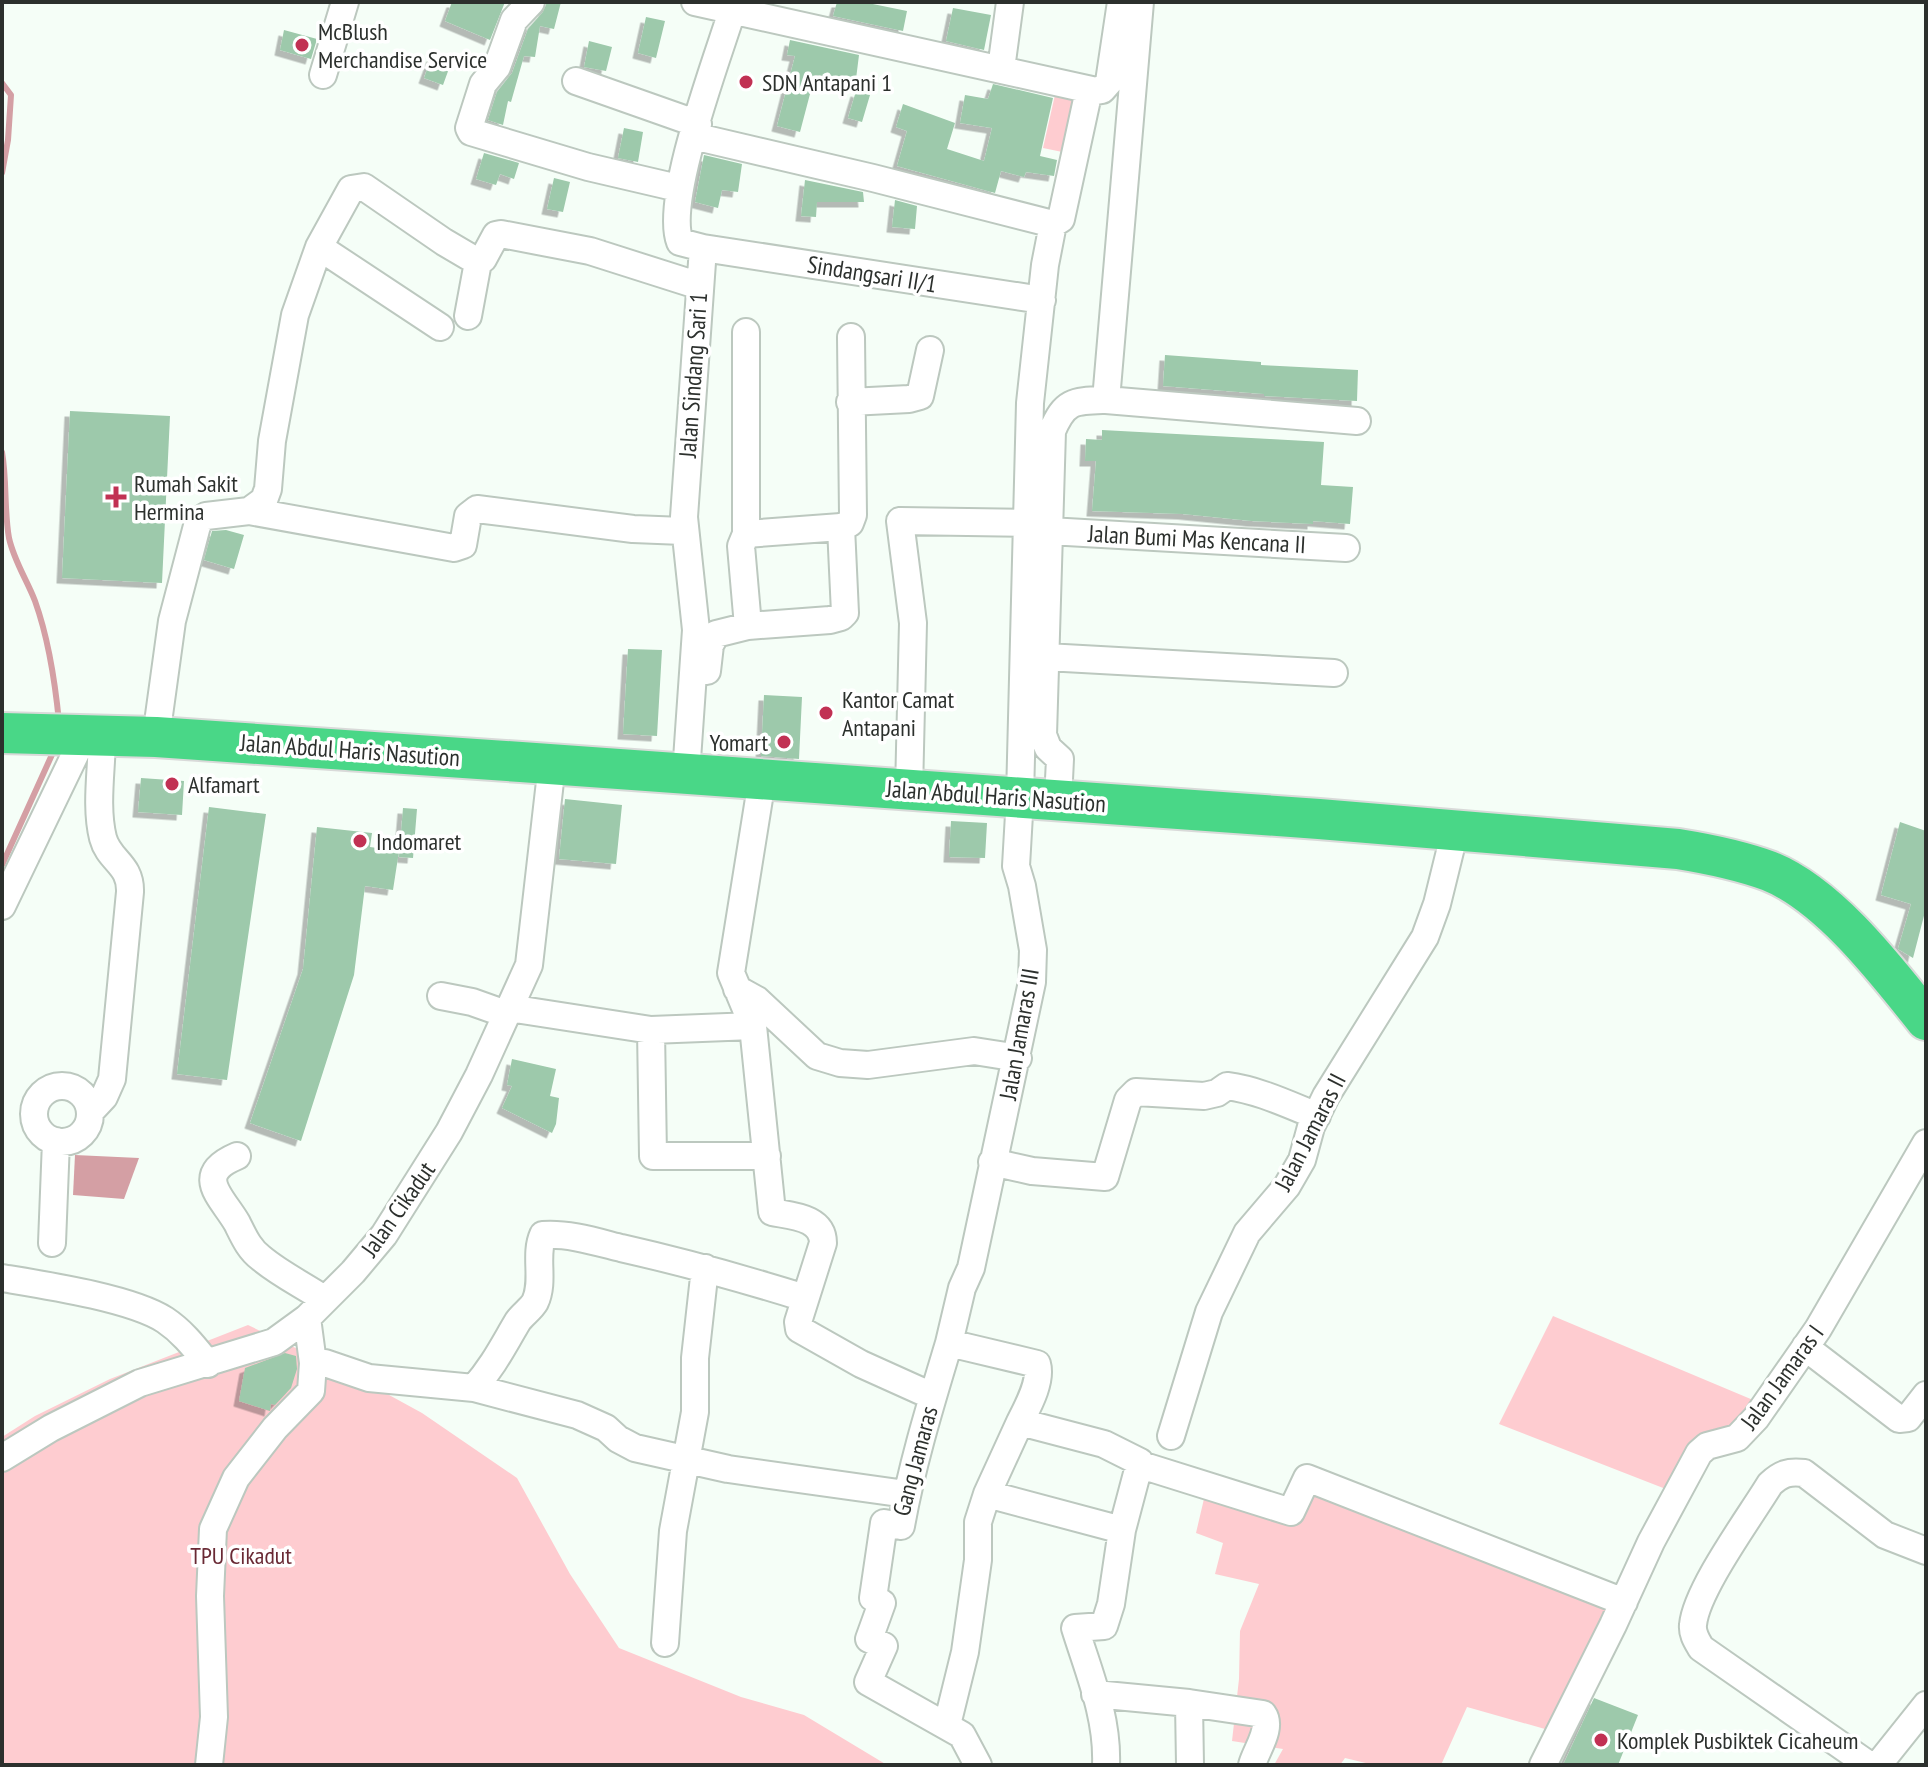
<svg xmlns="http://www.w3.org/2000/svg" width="1928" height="1767" font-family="'PT Sans Narrow',sans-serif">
  <defs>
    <filter id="shadow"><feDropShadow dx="-5.5" dy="5.5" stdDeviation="0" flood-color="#0004"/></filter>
  </defs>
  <rect width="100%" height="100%" fill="#f5fef7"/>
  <!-- green -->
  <path fill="#feccd0" d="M1057,86L1085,93L1072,154L1043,148Z
    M1553,1316L1765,1405L1721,1442L1676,1493L1499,1424Z
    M248,1325L358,1378L422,1413L517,1478L570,1574L619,1648L741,1697L804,1715L887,1765H2V1437L35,1416L110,1379Z
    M1307,1478L1624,1602L1559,1733L1467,1707L1441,1765H1374L1345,1758L1340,1765H1274L1283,1749L1232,1741L1239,1679L1240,1631L1259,1584L1215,1574L1223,1543L1196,1533L1207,1486L1291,1512Z"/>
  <!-- water -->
  <path fill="#d49fa4" d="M75,1155L139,1158L124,1199L73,1195Z"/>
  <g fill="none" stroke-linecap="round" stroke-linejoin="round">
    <!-- stream -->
    <path stroke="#d49fa4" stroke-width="6" d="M2,83L11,95L8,140L2,173
      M2,452C7,481 4,510 9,538C14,561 27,580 35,601C49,640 55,681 59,722
      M2,865L55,748"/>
  </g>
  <!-- building -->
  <path fill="#9dc9ab" filter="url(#shadow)" d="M452,2H505L490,40L445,21Z
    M547,2H561L554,29L540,26L535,57L524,56L511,102L508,101L503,125L488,120L497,92L512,73L528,29L543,12Z
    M837,2H863L907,11L903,31L833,16Z
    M953,8L991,15L984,50L946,41Z
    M646,17L665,21L656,58L638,53Z
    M284,30L317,39L311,59L280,50Z
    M790,40L859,55L856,79L815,75L800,132L777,126L795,56L787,55Z
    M589,41L612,47L606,71L584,67Z
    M432,56L451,63L443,85L424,78Z
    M993,84L1053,98L1040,156L1057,160L1054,176L1026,172L1024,177L1001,171L995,193L897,166L907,131L896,127L903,104L955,123L947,149L984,161L992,128L960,123L965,95L988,99Z
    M856,91L870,95L862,122L848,118Z
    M624,128L643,132L638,162L618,158Z
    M484,153L519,163L514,179L500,174L496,185L476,179Z
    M704,155L742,164L738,192L722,190L718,208L695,202Z
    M554,178L570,182L563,212L547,209Z
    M805,180L863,192L864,202H817L816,217L801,216Z
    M895,200L917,206L915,229L892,227Z
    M1165,355L1261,362V365L1358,370L1357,401L1264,396V394L1163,386Z
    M70,411L170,416L162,583L62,578Z
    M1102,430L1324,442L1321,485L1353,487L1350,524L1313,521V524L1252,521L1183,514L1092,511L1096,461H1085L1086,439L1102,440Z
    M226,530L244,535L234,569L204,560L212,531Z
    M628,649L662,650L657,736L623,734Z
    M764,695L802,697L799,759L761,756Z
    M141,778L184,781L182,815L138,812Z
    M565,799L622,805L616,864L559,859Z
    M209,807L266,814L227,1080L177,1074Z
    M403,808L417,809L413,858L399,857Z
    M951,821L987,823L985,858L949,857Z
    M1900,822L1926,831V908L1913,958L1898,949L1911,904L1881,895Z
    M317,827L372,833L370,847L399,851L393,890L365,886L354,975L301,1141L250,1123L303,969Z
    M512,1059L556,1069L550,1096L559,1098L556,1124L552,1133L502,1108L512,1086L507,1085Z
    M285,1353L296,1356L297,1369L291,1388L275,1405L271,1404L270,1411L239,1401L245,1368Z
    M1594,1698L1638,1715L1618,1765H1563Z"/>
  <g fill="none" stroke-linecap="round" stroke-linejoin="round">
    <defs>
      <path id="minor" d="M531,2L514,20L497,67L483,84L469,128L471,132L588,167L678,188
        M695,2L1096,91L1102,90L1109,82L1121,2
        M1001,69L1010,2
        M323,75L345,2
        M576,81L698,124
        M1089,90L1061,219L1053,224L1045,265L1030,403L1020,797L1016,866L1022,886L1033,950L1032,982L971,1268L962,1288L949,1343L1037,1364C1042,1381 1028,1406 1020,1422L1104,1444L1140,1462L1122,1530L1111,1604L1104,1626L1075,1628C1089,1673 1108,1717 1106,1765
        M693,136L873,178L1053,224
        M319,247L440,327
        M703,248L1042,300
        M468,316L478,262L483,259L496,235L501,234L590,251L700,286
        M746,332V534
        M1106,400L1140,2
        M850,402L909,399L920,396L930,350
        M249,511L454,548L463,545L468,516L477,509L633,529L683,531
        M1049,531L1346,548
        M748,626L741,546L746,534L841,527
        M1046,657L1334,673
        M707,671L710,645L716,634L748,626L830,620L841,617L845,613L841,527L850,523L853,515L851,337
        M156,737L172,621L198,522L206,516L249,511L264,500L268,489L272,441L295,315L319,247L351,189L364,187L444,242L478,262
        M686,774L696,630L684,517L703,248L680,242C663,199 720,52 735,2
        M762,780L731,973L753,1026L772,1212C792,1216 823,1217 823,1243L798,1322L799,1329L861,1364L932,1396
        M909,791L913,623L900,521L1027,523
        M1058,800L1060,759L1048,748L1043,735L1052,431C1065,400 1074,401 1106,400L1357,421
        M2,906L84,736
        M737,989L757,1000L817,1056L840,1063L868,1065L974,1051L1018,1058
        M441,996L472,1002L506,1014
        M509,1008L651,1030L753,1026
        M651,1030L653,1156H767
        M34 1114a28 28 0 1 1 56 0a28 28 0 1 1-56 0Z
        M90,1112L104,1097L112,1079L130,892C131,864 109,861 103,838C95,806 102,768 102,736
        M237,1156C192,1175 222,1197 237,1223C244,1237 249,1249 261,1258C280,1274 303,1285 324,1299
        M992,1162L1032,1171L1105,1177L1128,1100L1136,1092L1204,1096L1217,1093L1227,1086C1258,1090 1287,1104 1317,1116
        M52,1243L56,1141
        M2,1278C44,1285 131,1298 165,1320C183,1332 195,1348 208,1364
        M949,1343C931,1403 912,1464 901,1526L884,1523L873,1598L882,1603L869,1639L884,1646L868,1682L962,1735L978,1765
        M1805,1347L1899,1419L1908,1418L1926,1395
        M313,1363H325L369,1378L474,1388L577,1415L606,1428L618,1439L635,1448L728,1469L906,1494
        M474,1388C494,1365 503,1346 518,1321C523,1314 531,1309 535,1302C545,1281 534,1255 543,1235C568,1233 597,1242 621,1248C683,1262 744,1279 805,1298
        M1171,1436L1209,1312L1247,1233L1287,1186L1302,1160L1311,1127L1326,1096L1425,937L1437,904L1455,831
        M2,1458L51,1428L140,1383L274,1342L307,1318L353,1272L384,1235L449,1132L479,1075L529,965L552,764
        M1141,1465L1291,1512L1307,1478L1624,1602
        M987,1494L1122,1530
        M665,1643L673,1531L695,1412V1358L705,1268
        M1095,1694L1189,1703L1263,1714C1273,1728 1256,1750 1252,1765
        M1189,1703L1190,1765
        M947,1725L965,1652L978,1560V1522L987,1494L1020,1422
        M209,1765L214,1717L210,1596L213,1529L236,1478L275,1428L311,1391L313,1363L307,1318
        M1543,1765L1613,1625L1651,1542L1699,1453L1707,1446L1737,1438L1756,1418L1818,1329L1926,1143
        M1869,1765L1701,1648C1697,1641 1692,1634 1693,1625C1696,1590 1750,1517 1770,1484C1781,1474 1788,1471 1804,1473L1885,1535L1926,1551
        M1878,1765L1926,1705"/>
      <path id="highway" d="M2,733L156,737L521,762L1319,819L1678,849C1709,854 1739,860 1769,871C1829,895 1886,970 1926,1020"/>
    </defs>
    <!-- minor casing -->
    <use href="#minor" stroke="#bcc8bf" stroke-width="30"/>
    <!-- highway casing -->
    <use href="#highway" stroke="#d9dad9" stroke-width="44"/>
    <!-- minor -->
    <use href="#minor" stroke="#fff" stroke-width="26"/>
    <!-- highway -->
    <use href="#highway" stroke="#49d787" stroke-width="40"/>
  </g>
  <!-- markers -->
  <g fill="#c13153" stroke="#fff" stroke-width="3">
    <circle cx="302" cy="45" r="8"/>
    <circle cx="746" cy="82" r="8"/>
    <path d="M112 485h8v8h8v8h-8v8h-8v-8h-8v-8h8z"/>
    <circle cx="826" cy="713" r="8"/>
    <circle cx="784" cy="742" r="8"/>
    <circle cx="172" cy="784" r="8"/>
    <circle cx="360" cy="841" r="8"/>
    <circle cx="1601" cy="1740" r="8"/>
  </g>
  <g text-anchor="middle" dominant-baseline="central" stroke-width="7" stroke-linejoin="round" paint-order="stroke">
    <!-- poi labels -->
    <g font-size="24" fill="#2c302d" stroke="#fff" text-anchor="start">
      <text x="318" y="31">McBlush<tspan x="318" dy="28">Merchandise Service</tspan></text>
      <text x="762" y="82">SDN Antapani 1</text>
      <text x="134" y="483">Rumah Sakit<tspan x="134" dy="28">Hermina</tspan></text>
      <text x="842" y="699">Kantor Camat<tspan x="842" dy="28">Antapani</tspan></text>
      <text x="768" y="742" text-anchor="end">Yomart</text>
      <text x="188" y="784">Alfamart</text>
      <text x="376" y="841">Indomaret</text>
      <text x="1617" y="1740">Komplek Pusbiktek Cicaheum</text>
    </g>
    <!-- street labels -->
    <g font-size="24" fill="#2c302d" stroke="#fff">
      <text transform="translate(872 274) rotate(9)">Sindangsari II/1</text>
      <text transform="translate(693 375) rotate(-86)">Jalan Sindang Sari 1</text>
      <text transform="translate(1197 539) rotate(3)">Jalan Bumi Mas Kencana II</text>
      <text transform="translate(350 750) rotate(4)">Jalan Abdul Haris Nasution</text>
      <text transform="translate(996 796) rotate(4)">Jalan Abdul Haris Nasution</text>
      <text transform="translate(1019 1034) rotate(-80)">Jalan Jamaras III</text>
      <text transform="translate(1310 1132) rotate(-63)">Jalan Jamaras II</text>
      <text transform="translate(398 1209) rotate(-55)">Jalan Cikadut</text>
      <text transform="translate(1782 1377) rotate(-54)">Jalan Jamaras I</text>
      <text transform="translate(915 1461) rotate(-75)">Gang Jamaras</text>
    </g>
    <!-- park labels -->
    <g font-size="24" fill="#692934" stroke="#fff">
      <text x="241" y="1555">TPU Cikadut</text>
    </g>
  </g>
  <!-- border -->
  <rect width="1928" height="1767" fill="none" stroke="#2c302d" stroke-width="8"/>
</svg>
